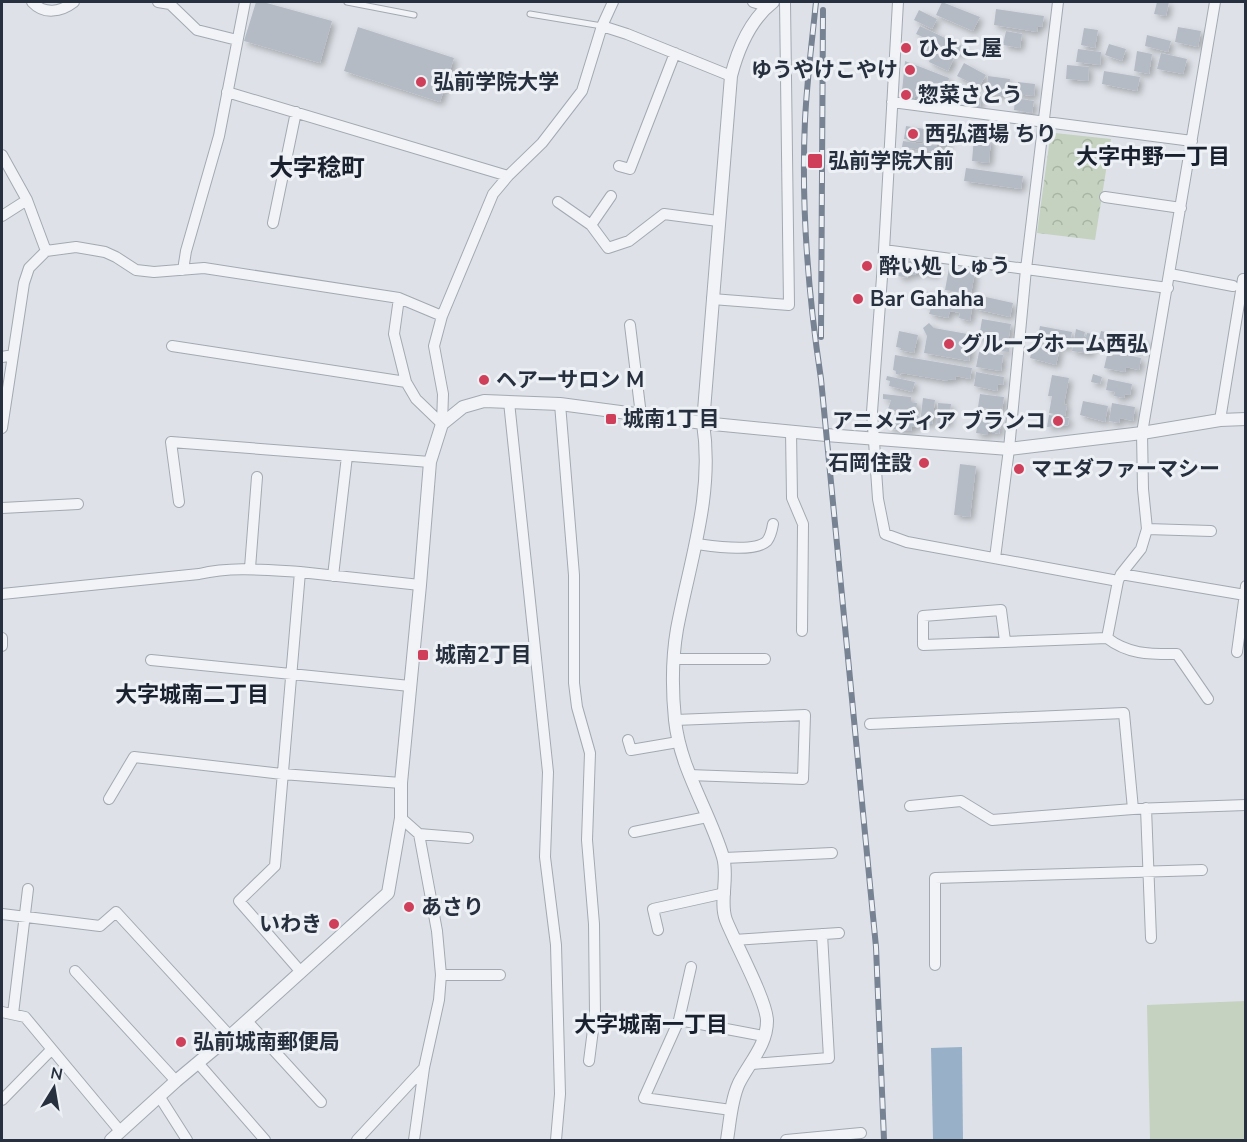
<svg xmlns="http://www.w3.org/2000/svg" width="1247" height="1142" font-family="'Nunito Sans','Noto Sans JP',sans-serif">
  <defs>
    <pattern id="forest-crowns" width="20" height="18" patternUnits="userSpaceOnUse" patternTransform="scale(1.5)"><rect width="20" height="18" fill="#c4d2bf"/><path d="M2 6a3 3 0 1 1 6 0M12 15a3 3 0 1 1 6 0" fill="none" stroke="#a8b5a5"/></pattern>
    <filter id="shadow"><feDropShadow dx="3.5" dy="3.5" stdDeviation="3" flood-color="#0004"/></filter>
  </defs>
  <rect width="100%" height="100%" fill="#dee2e8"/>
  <!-- forest -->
  <path fill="url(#forest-crowns)" d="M1055,133L1111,139L1095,240L1037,233L1050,138Z"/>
  <!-- pitch -->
  <path fill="#c4d2bf" d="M1245,1001V1140H1150L1147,1005Z"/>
  <!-- water -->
  <path fill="#98b1c9" d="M962,1047L963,1140H933L931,1048Z"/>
  <!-- building -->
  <path fill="#b5bbc5" filter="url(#shadow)" d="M256,2H263L332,21L320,63L244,41Z
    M942,2L980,17L973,31L936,15Z
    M1157,2H1169L1166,16L1154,14Z
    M996,9L1044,16L1042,27L1038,26L1037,32L994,25Z
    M919,10L937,19L932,29L914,20Z
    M920,26L964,47L961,55L916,34Z
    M358,27L454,58L440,102L344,71Z
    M1178,27L1201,31L1198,47L1175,42Z
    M1084,28L1098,30L1095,48L1081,45Z
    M1006,31L1022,34L1020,48L1003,45Z
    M1147,35L1171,41L1168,52L1145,46Z
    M1109,44L1126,49L1122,61L1105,55Z
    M927,45L954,58L948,71L929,62L931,57L924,53Z
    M1078,49L1101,52L1100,65L1076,62Z
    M1137,51L1152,54L1149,74L1134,71Z
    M1161,53L1187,59L1183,74L1157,69Z
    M905,61L949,78L945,95L918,87L917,90L925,93L923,99L915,96L914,100L904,97L902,91Z
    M964,63L986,75L979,87L957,76Z
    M1067,65L1089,67L1088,81L1066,79Z
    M1104,71L1140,77L1137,91L1102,84Z
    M988,76L1010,79L1008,96L986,93Z
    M1018,82L1035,84L1034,96L1016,94Z
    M966,93L981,96L980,107L965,105Z
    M1015,98L1034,101L1032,113L1014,110Z
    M906,126L949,133L947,146L904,139Z
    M974,137L991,139L989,163L972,161Z
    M903,141L937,146L936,152L902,147Z
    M966,168L1023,176L1021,189L964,181Z
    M900,259L937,265L936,275L916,272L915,275L908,274L907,278L898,276Z
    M949,268L975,272L971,294L945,290Z
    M924,291L973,302L970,321L959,318L960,313L950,311L948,318L929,314L931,308L927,307L928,302L922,301Z
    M977,295L1013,303L1010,317L975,309Z
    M982,319L1011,324L1008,343L979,338Z
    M929,323L934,328L973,335L969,361L924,353L927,336L923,328Z
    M1040,326L1072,332L1069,348L1037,341Z
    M1076,329L1085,332L1084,336L1086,337L1087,333L1095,334L1091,354L1072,351Z
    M899,331L918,335L914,353L900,350L901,348L896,347Z
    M1101,331L1111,333L1109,346L1098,343Z
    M1124,337L1148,341L1146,351L1115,345L1116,338L1124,339Z
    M999,346L1009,348V352L998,351Z
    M1033,346L1052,350V347L1060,348L1056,365L1030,358Z
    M1108,351L1141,358L1139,370L1126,367L1125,372L1104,368Z
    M979,352L1003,355L1001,371L976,367Z
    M895,355L972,368L970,379L956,376L955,380L948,379V381L901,373L900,375L896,374V371L893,370Z
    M976,372L1004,377L1003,385L998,384L997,391L974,386Z
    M1093,374L1102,377L1100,384L1091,382Z
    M1052,375L1069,378L1064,404L1067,405L1065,416L1049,413L1052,396H1048Z
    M887,376L915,382L912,392L889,386L890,381L886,380Z
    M1108,379L1132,384L1130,395L1125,394L1124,398L1114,396L1115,392L1106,390Z
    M883,394L911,397V402L917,403L916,412L888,409L891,400L883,399Z
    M980,394L1004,397L1002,411L978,407Z
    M923,398L935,400L932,424L920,423Z
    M1083,401L1108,406L1105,422L1080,415Z
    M938,403L951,404L949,424L937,423Z
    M1112,403L1135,407L1133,421L1120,418L1119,423L1109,421Z
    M903,414L919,416L918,427L912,426L911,431L886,428Z
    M1049,415L1069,418L1068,425L1047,427Z
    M979,417L988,419V423L996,424L997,418L1002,419L999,434L988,431V435L976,433Z
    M960,464L976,466L970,517L954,515Z"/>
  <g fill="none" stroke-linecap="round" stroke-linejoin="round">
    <defs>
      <path id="service" d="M347,2L414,15
        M530,14L602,26"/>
      <path id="minor" d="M32,2C44,15 61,12 74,2
        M158,2L170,4L197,30L237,40
        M753,2L766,6
        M898,2L884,250L872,412L878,499L885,534L907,542L1118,581
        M602,26L627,34L731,76
        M227,92L508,176
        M892,102L1192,141
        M2,155L27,200L46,251
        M619,166L630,169L675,53
        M1105,197L1181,208
        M558,202L591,225L608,248L629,241L664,214L718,221
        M2,216L27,200
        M273,223L296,112
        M591,225L611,196
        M884,250L1168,288
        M183,270L186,251L219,136L245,2
        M1170,274L1233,286
        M399,298L442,316L434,346L443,394L442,424
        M712,299L789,305L785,2
        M442,316L493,194L508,176L542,143L582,91L602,26L613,2
        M630,325L641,415
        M172,346L406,382
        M2,357L13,355
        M509,402L548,772L545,857L556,945L560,1094L556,1140
        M560,404L574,575V683L577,707L590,753L587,840L594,924L595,1014L589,1061
        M1220,420L1243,279
        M2,428L24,283L29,268L46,251L76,247L105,252L116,257L136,270L154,272L204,268L399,298L394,334L406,382L416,399L442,424
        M791,431L792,498L803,524L802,631
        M179,502L171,442L430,462
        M2,508L78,504
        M1147,529L1211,531
        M697,544C712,546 755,553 767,541C770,537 772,530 773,524
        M995,558L1009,449L1026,269L1058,2
        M250,568L257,477
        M1121,574L1245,595
        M333,576L347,456
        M2,594L199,574C233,566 266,570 300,572
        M2,638V646
        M1005,641L1001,610L923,616V645L1107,638
        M1237,652L1246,586
        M673,659H765
        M151,660L410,686
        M1208,699L1177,654C1151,654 1129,655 1107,638L1118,581L1121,574L1141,549L1147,529L1143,489L1142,433L1215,2
        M675,720L805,715L803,779L689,775
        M870,724L1124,713L1133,809L1246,805
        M628,740L631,750L678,742
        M109,799L134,757L282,774L401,783
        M910,806L961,801L992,820L1133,809
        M1146,808L1151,938
        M401,818L419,834L437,931L441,975L439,1000L424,1068L414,1140
        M634,832L707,817
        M419,834L468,838
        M724,858L832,853
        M2,914L100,926L116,912L230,1036
        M658,930L653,909L725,893
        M734,940L839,933
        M935,965V878L1202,870
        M691,967L679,1020L644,1098L731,1110
        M75,971L176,1081
        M301,972L239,901L275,866L300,572L420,585
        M441,975H500
        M2,1012L25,1017L120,1131
        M13,1014L28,889
        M679,1020L764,1036
        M247,1021L321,1102
        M198,1063L265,1140
        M752,1064L829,1058L822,934
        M159,1096L187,1140
        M2,1100L51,1050
        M357,1140L424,1068
        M786,1140L861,1133"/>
      <path id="tertiary" d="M111,1140L176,1081L230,1036L388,893L401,818V783L420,585L430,462L442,424L463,407L484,401L560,404L703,423L826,435L1009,449L1142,433L1220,420L1246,419
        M727,1140C730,1122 731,1100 739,1083C749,1063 767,1045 767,1021C767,1001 735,943 726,920C719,902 729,877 723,857C709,810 680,769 675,720C672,690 672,658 677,629C690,560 714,494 703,423L731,76C738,49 751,19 773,2"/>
    </defs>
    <!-- service casing -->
    <use href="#service" stroke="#a3a9b2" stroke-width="7"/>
    <!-- minor casing -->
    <use href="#minor" stroke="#a3a9b2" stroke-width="12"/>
    <!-- tertiary casing -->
    <use href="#tertiary" stroke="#a3a9b2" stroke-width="14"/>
    <!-- service -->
    <use href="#service" stroke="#f1f3f6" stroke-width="5"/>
    <!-- minor -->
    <use href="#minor" stroke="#f1f3f6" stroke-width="10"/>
    <!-- tertiary -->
    <use href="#tertiary" stroke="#f1f3f6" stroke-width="12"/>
    <defs>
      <path id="rail" d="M816,2C812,41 807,80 805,120C801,207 808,293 821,379L876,947L884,1140
        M821,337L823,10"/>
    </defs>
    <!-- rail casing -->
    <use href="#rail" stroke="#778292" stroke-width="6"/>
    <!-- rail -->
    <use href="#rail" stroke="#edf1f5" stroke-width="4" stroke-dasharray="11" stroke-linecap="butt"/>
  </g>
  <!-- markers -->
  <g fill="#d03f5a" stroke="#edf1f5" stroke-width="2">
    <circle cx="906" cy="48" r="6"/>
    <circle cx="910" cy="70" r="6"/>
    <circle cx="421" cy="82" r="6"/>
    <circle cx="906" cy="95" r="6"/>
    <circle cx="913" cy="134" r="6"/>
    <rect x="807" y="153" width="16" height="16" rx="3"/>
    <circle cx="867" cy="266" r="6"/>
    <circle cx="858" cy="299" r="6"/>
    <circle cx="949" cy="344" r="6"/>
    <circle cx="484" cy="380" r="6"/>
    <rect x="605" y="413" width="12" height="12" rx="3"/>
    <circle cx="1058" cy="421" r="6"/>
    <circle cx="924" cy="463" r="6"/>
    <circle cx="1019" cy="469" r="6"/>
    <rect x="417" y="649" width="12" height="12" rx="3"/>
    <circle cx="409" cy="907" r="6"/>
    <circle cx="334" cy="924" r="6"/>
    <circle cx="181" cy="1042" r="6"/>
  </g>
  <g text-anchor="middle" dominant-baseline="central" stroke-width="6" stroke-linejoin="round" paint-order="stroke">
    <!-- poi labels -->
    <g font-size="21" font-weight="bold" fill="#27303f" stroke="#edf1f5" text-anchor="start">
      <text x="918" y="48">ひよこ屋</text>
      <text x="898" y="70" text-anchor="end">ゆうやけこやけ</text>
      <text x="433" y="82">弘前学院大学</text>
      <text x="918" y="95">惣菜さとう</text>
      <text x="925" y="134">西弘酒場 ちり</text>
      <text x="828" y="161">弘前学院大前</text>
      <text x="879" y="266">酔い処 しゅう</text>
      <text x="870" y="299">Bar Gahaha</text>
      <text x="961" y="344">グループホーム西弘</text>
      <text x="496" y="380">ヘアーサロン M</text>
      <text x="623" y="419">城南1丁目</text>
      <text x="1046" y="421" text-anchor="end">アニメディア ブランコ</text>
      <text x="912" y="463" text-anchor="end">石岡住設</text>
      <text x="1031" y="469">マエダファーマシー</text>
      <text x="435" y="655">城南2丁目</text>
      <text x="421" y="907">あさり</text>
      <text x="322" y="924" text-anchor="end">いわき</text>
      <text x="193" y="1042">弘前城南郵便局</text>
    </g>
    <!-- neighbourhood labels -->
    <g font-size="22" font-weight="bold" fill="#19212f" stroke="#edf1f5">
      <text x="1153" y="157">大字中野一丁目</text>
      <text x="192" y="695">大字城南二丁目</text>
      <text x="651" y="1025">大字城南一丁目</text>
    </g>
    <!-- quarter labels -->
    <g font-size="24" font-weight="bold" fill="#19212f" stroke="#edf1f5">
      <text x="317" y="168">大字稔町</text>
    </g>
  </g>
  <!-- border -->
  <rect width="1247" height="1142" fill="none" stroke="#27303f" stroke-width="6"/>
  <!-- north arrow -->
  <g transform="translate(54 1088) rotate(11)" stroke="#edf1f5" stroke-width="4.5" paint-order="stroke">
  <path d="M0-4.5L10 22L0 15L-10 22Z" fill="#27303f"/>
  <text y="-9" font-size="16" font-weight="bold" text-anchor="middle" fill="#27303f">N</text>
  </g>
</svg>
